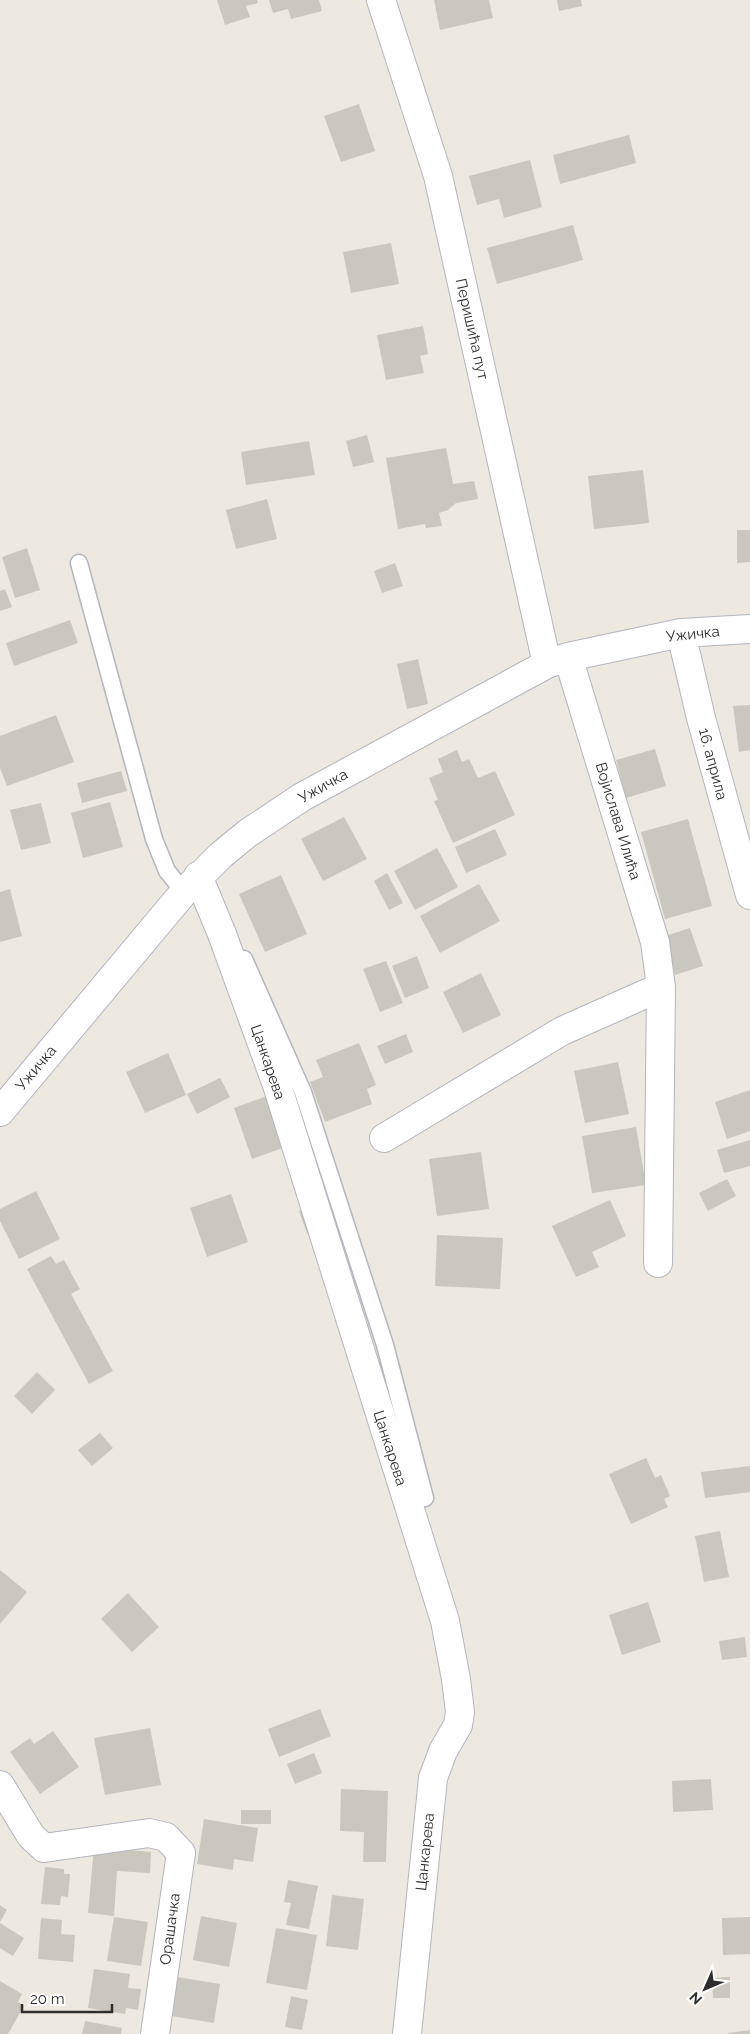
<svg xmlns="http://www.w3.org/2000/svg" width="750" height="2034" font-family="Raleway,sans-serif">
  <rect width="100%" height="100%" fill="#ede9e0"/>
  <!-- building -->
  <path fill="#c9c7be" d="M217,0H257L258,3L246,6L250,17L225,25Z
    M269,0H319L322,11L291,19L288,9L273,13Z
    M434,0H489L493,18L440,30Z
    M557,0H581L582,6L559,11Z
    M359,104L375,151L341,162L324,116Z
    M629,135L636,163L560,184L553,155Z
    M530,160L542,207L504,218L499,199L477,205L469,176Z
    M573,225L583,260L497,284L487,248Z
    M391,243L399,284L351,293L343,252Z
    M423,326L428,354L420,356L424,373L386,380L377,335Z
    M367,435L374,462L353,467L346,441Z
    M309,441L315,475L246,485L241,452Z
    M446,448L453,484L474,481L478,499L456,503L448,510L439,513L442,526L426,528L425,524L398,529L386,458Z
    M643,470L649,523L594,529L588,476Z
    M267,499L277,539L236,549L226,510Z
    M737,530H750V562L737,563Z
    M27,548L40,590L15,598L2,557Z
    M395,563L403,586L382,593L374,571Z
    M5,589L12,607L0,611V591Z
    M70,620L78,643L14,666L6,643Z
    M418,659L428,704L407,709L397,664Z
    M750,705V750L739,752L733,706Z
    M56,715L74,762L7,786L0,768V736Z
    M655,749L666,786L626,798L616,760Z
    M457,750L462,762L469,759L478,778L495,771L515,815L453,843L434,801L438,800L429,778L443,772L438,759Z
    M121,771L127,791L82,803L77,783Z
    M110,802L123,847L83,858L71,813Z
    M41,803L51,843L21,850L10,810Z
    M344,817L367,859L323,881L301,839Z
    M688,819L712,906L665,919L641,832Z
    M495,829L507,855L466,873L455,847Z
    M437,848L458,887L415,910L394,871Z
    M387,873L403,903L389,910L374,881Z
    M281,875L307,934L265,952L239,894Z
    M479,884L500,921L440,953L420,916Z
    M10,889L22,936L0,942V892Z
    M690,928L703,966L675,975L662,937Z
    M417,956L429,988L405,998L392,966Z
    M386,961L403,1003L380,1012L363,969Z
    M481,973L501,1015L463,1033L443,992Z
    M406,1034L413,1052L385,1064L377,1046Z
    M359,1043L376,1085L367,1089L372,1104L325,1122L310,1082L323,1077L316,1060Z
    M168,1053L186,1095L145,1113L126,1072Z
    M618,1062L629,1114L585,1123L574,1071Z
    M220,1078L230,1097L197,1114L187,1094Z
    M750,1090V1131L727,1139L715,1102Z
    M272,1094L291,1145L252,1159L234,1108Z
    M636,1127L646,1185L592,1193L582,1136Z
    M750,1140V1166L724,1173L717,1150Z
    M481,1152L489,1209L437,1216L429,1159Z
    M727,1179L736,1196L708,1211L699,1193Z
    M36,1191L60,1239L19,1259L0,1221V1209Z
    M231,1194L248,1242L207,1257L190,1208Z
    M610,1200L626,1236L592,1252L599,1267L576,1277L552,1226Z
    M311,1206L320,1230L307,1234L299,1211Z
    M437,1235L503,1238L500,1289L435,1286Z
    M51,1256L56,1264L64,1260L80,1289L71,1294L113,1371L89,1384L27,1269Z
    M37,1372L55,1390L32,1414L14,1396Z
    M100,1433L113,1448L92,1466L78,1450Z
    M646,1458L655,1478L661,1475L670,1496L664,1499L668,1507L631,1524L609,1474Z
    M750,1466V1492L705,1498L701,1472Z
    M720,1531L729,1577L704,1582L695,1536Z
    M0,1570L27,1592L0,1624Z
    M128,1593L159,1627L132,1652L101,1619Z
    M648,1602L661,1642L622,1655L609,1615Z
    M745,1637L747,1657L722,1660L719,1641Z
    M320,1709L331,1736L279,1757L268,1729Z
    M150,1728L161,1785L105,1795L94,1738Z
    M53,1731L79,1767L40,1794L10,1752L30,1738L34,1744Z
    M314,1753L322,1773L295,1784L287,1764Z
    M711,1779L713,1810L673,1812L672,1781Z
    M341,1789L388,1791L386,1862H363L364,1832L340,1831Z
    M241,1810H271V1824H241Z
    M204,1819L258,1828L253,1862L234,1859L233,1870L197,1864Z
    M94,1847L151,1852L150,1873L117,1871L114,1916L88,1913Z
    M45,1867L64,1869V1874H70L68,1897L61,1896L60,1905L41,1904Z
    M288,1880L318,1886L309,1929L286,1925L291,1903L284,1902Z
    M332,1895L364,1899L358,1950L326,1946Z
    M0,1905L7,1910L0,1922Z
    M201,1916L237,1923L229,1967L193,1960Z
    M114,1917L148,1922L141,1966L107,1961Z
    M750,1917V1954L723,1955L722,1918Z
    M41,1918L62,1920L61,1934L75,1935L73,1962L38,1959Z
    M0,1923L24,1938L13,1956L0,1948Z
    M276,1928L317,1935L307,1990L266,1983Z
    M94,1969L130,1974L128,1988L141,1989L138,2010L126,2008L125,2014L88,2008Z
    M177,1977L220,1984L214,2023L171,2016Z
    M730,1977V1998H713L712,1978Z
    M0,1981L22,1994L18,2002L24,2006L8,2034H0Z
    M291,1996L308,2000L302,2030L285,2027Z
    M85,2021L122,2028L121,2034H82Z
    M750,2030V2034H728V2033Z"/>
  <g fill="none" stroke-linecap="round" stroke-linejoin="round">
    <defs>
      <path id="service" d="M79,563L154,839L167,871L184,892
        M244,959L303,1092L385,1345L425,1498"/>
      <path id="minor" d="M381,0L438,176L547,664
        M681,633L701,718L750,895
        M568,657L655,942L661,987L658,1263
        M198,876L222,934L277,1085L445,1621L456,1679L460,1712L458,1725L443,1751L433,1778L407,2034
        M0,1112L184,892L221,855L248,833L302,797L547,664L568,657L681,633L750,629
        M384,1138L562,1031L661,987
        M0,1785L31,1836L44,1848L149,1833L166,1837L181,1853L155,2034"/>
    </defs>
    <!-- service casing -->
    <use href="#service" stroke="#b3b5bf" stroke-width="19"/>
    <!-- minor casing -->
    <use href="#minor" stroke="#b3b5bf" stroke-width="30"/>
    <!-- service -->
    <use href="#service" stroke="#fff" stroke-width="16"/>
    <!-- minor -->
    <use href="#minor" stroke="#fff" stroke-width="28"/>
  </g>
  <g text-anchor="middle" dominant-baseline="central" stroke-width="5" stroke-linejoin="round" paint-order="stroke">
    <!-- street labels -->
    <g font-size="15" fill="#2d2d2d" stroke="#fff">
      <text transform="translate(472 329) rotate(77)">Перишића пут</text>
      <text transform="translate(693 634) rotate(-6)">Ужичка</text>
      <text transform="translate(713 764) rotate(75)">16. априла</text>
      <text transform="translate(323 786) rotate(-29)">Ужичка</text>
      <text transform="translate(618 821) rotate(73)">Војислава Илића</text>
      <text transform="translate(268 1062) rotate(71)">Цанкарева</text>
      <text transform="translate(36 1068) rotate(-50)">Ужичка</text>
      <text transform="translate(390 1448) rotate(72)">Цанкарева</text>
      <text transform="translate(425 1852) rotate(-84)">Цанкарева</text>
      <text transform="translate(170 1929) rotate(-82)">Орашачка</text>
    </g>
  </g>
  <!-- north arrow -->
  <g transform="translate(705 1989) rotate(225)" stroke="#ffffff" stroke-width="4" paint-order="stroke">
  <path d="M0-4L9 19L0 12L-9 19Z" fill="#2d2d2d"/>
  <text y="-8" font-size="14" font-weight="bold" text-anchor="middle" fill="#2d2d2d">N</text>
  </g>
  <!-- scale -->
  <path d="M22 2004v8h90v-8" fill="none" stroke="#2d2d2d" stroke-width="2.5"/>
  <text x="30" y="2004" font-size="15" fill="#2d2d2d" stroke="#ffffff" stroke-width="4" paint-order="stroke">20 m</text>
</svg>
